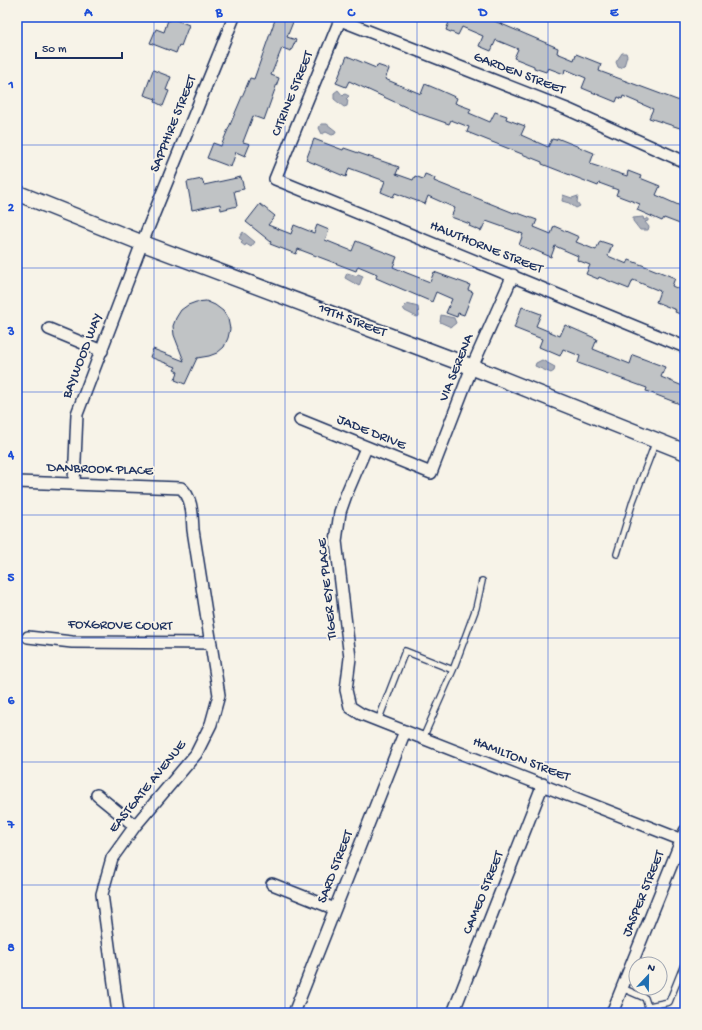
<svg xmlns="http://www.w3.org/2000/svg" width="702" height="1030" font-family="'Gochi Hand',sans-serif">
  <rect width="100%" height="100%" fill="#f7f3e8"/>
  <filter id="ink" filterUnits="userSpaceOnUse"><feTurbulence type="fractalNoise" baseFrequency=".025" numOctaves="2"/><feDisplacementMap in="SourceGraphic" scale="8" xChannelSelector="R" yChannelSelector="G"/><feConvolveMatrix kernelMatrix="1 2 1 2 8 2 1 2 1" color-interpolation-filters="sRGB"/></filter>
  <g filter="url(#ink)">
    <!-- water -->
    <path fill="#acb0b9" stroke="#727c95" d="M622,53H626L627,56L624,66L620,68L618,67L616,62Z
      M338,90L343,96L345,94L349,96L346,99L348,100L347,106L344,107L334,99V93Z
      M321,124H327L336,131L335,134L332,135L326,132L322,134L319,128Z
      M563,195L572,198L578,196L577,202L580,206L576,208L569,203L562,201Z
      M643,217L644,220L648,218V221L645,222L649,227L648,230H640L633,221V218Z
      M243,232L255,242L251,247L246,244L245,246L241,243L243,241L239,238Z
      M347,273L357,276L358,274L363,276L359,286L345,278Z
      M407,304L418,307L419,316L417,317L405,311L403,308Z
      M441,315L454,318L456,323L451,327L440,322Z
      M542,360L555,367L554,371L551,373L535,366L536,363Z"/>
    <!-- building -->
    <path fill="#c0c3c5" stroke="#1b2f5e" d="M276,17H295L287,37L296,40L291,51L282,48L271,75L279,78L264,120L253,116L243,142L250,144L245,156L236,152L231,167L207,158L213,143L221,146L250,78L254,79Z
      M451,17H485L558,48L557,53L574,60L576,54L601,64L599,71L685,103V123L683,129L649,118L653,109L623,96L622,99L618,97L616,102L582,88L586,78L565,69L564,74L548,68L546,72L534,68V66L514,58L518,49L496,40L491,51L479,46L483,36L462,27L458,35L446,30Z
      M171,18L189,25L181,46L179,45L176,53L150,43L156,29L164,32L168,20L170,21Z
      M347,56L376,68L377,65L389,69L385,79L421,94L425,84L437,89L457,98L455,103L471,109L469,113L490,122L495,112L507,116L506,119L525,126L521,135L548,147L552,139L556,140L557,138L594,153L590,164L627,176L628,171L641,176L640,178L660,186L656,195L685,208V226L664,218L662,221L637,210L640,204L616,195L618,190L599,183L598,186L542,164V162L467,132L469,127L451,120L449,124L423,115L349,81L346,87L336,83Z
      M153,70L171,77L166,90L169,91L163,106L155,102L156,99L144,95Z
      M314,139L343,150L344,148L399,167L396,174L413,180L415,176L423,179L425,174L435,178L434,181L514,213L515,212L537,220L534,227L551,234L554,226L579,237L576,242L596,250L600,241L612,245L608,256L627,264L629,260L650,268L675,278L672,286L683,291L685,288V316L675,312L676,310L656,302L660,291L633,280L629,289L599,277L598,279L586,274L590,265L577,260L578,256L555,246L551,257L532,249L531,250L519,245L523,234L486,221L481,231L469,226L470,224L451,217L455,208L428,196L425,204L395,193L393,197L381,192L385,181L349,168L346,177L306,160Z
      M241,177L244,189L234,191L237,206L221,210L220,204L192,210L187,182L202,179L204,185Z
      M260,204L275,216L268,225L291,234L294,225L314,233L317,225L329,230L325,240L352,251L356,241L397,257L393,267L407,273L430,282L434,272L470,285L468,290L473,292L464,315L458,313L457,317L446,313L452,299L436,292L432,302L376,278L377,274L358,266L356,271L298,249L296,254L270,244L271,242L246,222Z
      M206,301L215,305L223,311L228,319L230,329L228,338L224,347L217,353L209,356L197,358L185,384L175,380L178,372L174,370L176,367L150,357L153,349L184,361L174,335L173,326L176,318L181,310L188,305L196,302Z
      M522,307L541,314L536,326L560,336L565,325L597,339L593,349L630,364L633,355L665,367L661,377L685,387V406L646,391L647,388L578,363L580,356L563,349L560,356L539,347L542,339L514,328Z"/>
    <g fill="none" stroke-linecap="round" stroke-linejoin="round">
      <defs>
        <path id="service" d="M617,554L633,501L656,441
          M453,670L476,608L482,581
          M378,721L405,651L453,670L423,738
          M622,988L645,998L650,1013
          M649,1006L669,1002L685,962"/>
        <path id="minor" d="M685,162L567,109L340,20L275,179L685,347
          M49,329L102,351
          M300,420L431,473L472,367L513,275
          M366,448L346,495L340,512L336,541L350,658L346,690L350,707L361,714L682,840
          M17,482L181,488C193,498 192,516 193,530L219,695L211,724L196,754L135,826L112,858L102,894L118,1013
          M74,483L77,414L142,243L234,17
          M28,637L72,642L211,643
          M97,795L135,826
          M272,884L335,909
          M294,1013L405,731
          M453,1013L543,784
          M612,1013L685,831"/>
        <path id="secondary" d="M17,193L142,243L472,367L685,452"/>
      </defs>
      <!-- service casing -->
      <use href="#service" stroke="#1b2f5e" stroke-width="8"/>
      <!-- minor casing -->
      <use href="#minor" stroke="#1b2f5e" stroke-width="14"/>
      <!-- secondary casing -->
      <use href="#secondary" stroke="#1b2f5e" stroke-width="18"/>
      <!-- service -->
      <use href="#service" stroke="#f7f3e8" stroke-width="5.5"/>
      <!-- minor -->
      <use href="#minor" stroke="#f7f3e8" stroke-width="11"/>
      <!-- secondary -->
      <use href="#secondary" stroke="#f7f3e8" stroke-width="15"/>
    </g>
  </g>
  <!-- grid -->
  <path fill="none" stroke="#1d4ed8" stroke-width="1" stroke-opacity="0.55" d="M154,17V1013M285,17V1013M417,17V1013M548,17V1013M17,145H685M17,268H685M17,392H685M17,515H685M17,638H685M17,762H685M17,885H685"/>
  <g text-anchor="middle" dominant-baseline="central" stroke-width="4" stroke-linejoin="round" paint-order="stroke">
    <!-- street labels -->
    <g font-size="14" fill="#1b2f5e" stroke="#f7f3e8">
      <text transform="translate(519 74) rotate(21)">GARDEN STREET</text>
      <text transform="translate(293 94) rotate(-68)">CITRINE STREET</text>
      <text transform="translate(174 124) rotate(-68)">SAPPHIRE STREET</text>
      <text transform="translate(486 248) rotate(22)">HAWTHORNE STREET</text>
      <text transform="translate(352 321) rotate(21)">19TH STREET</text>
      <text transform="translate(83 356) rotate(-69)">BAYWOOD WAY</text>
      <text transform="translate(457 368) rotate(-68)">VIA SERENA</text>
      <text transform="translate(371 433) rotate(22)">JADE DRIVE</text>
      <text transform="translate(100 470) rotate(2)">DANBROOK PLACE</text>
      <text transform="translate(328 589) rotate(-96)">TIGER EYE PLACE</text>
      <text transform="translate(120 626) rotate(1)">FOXGROVE COURT</text>
      <text transform="translate(521 760) rotate(21)">HAMILTON STREET</text>
      <text transform="translate(148 787) rotate(-51)">EASTGATE AVENUE</text>
      <text transform="translate(336 867) rotate(-69)">SARD STREET</text>
      <text transform="translate(484 893) rotate(-68)">CAMEO STREET</text>
      <text transform="translate(644 894) rotate(-68)">JASPER STREET</text>
    </g>
  </g>
  <!-- margin -->
  <rect width="702" height="1030" fill="none" stroke="#f7f3e8" stroke-width="44"/>
  <!-- north arrow -->
  <g transform="translate(648 976) rotate(22)"><circle r="19" fill="#f7f3e8" stroke="#9fa5b1"/>
  <path d="M0-3L7 15L0 10L-7 15Z" fill="#1f6fb2"/>
  <text y="-6" font-size="11" font-weight="bold" text-anchor="middle" fill="#1b2f5e">N</text>
  </g>
  <!-- scale -->
  <path d="M36 52v6h86v-6" fill="none" stroke="#1b2f5e" stroke-width="2"/>
  <text x="42" y="52" font-size="12" fill="#1b2f5e" stroke="#f7f3e8" stroke-width="3" paint-order="stroke">50 m</text>
  <rect x="22" y="22" width="658" height="986" fill="none" stroke="#1d4ed8" stroke-width="1.5"/>
  <g font-size="13" text-anchor="middle" font-weight="bold" fill="#1d4ed8">
    <text x="88" y="16">A</text>
    <text x="219" y="16">B</text>
    <text x="351" y="16">C</text>
    <text x="483" y="16">D</text>
    <text x="614" y="16">E</text>
    <text x="11" y="88">1</text>
    <text x="11" y="211">2</text>
    <text x="11" y="335">3</text>
    <text x="11" y="458">4</text>
    <text x="11" y="581">5</text>
    <text x="11" y="704">6</text>
    <text x="11" y="828">7</text>
    <text x="11" y="951">8</text>
  </g>
</svg>
